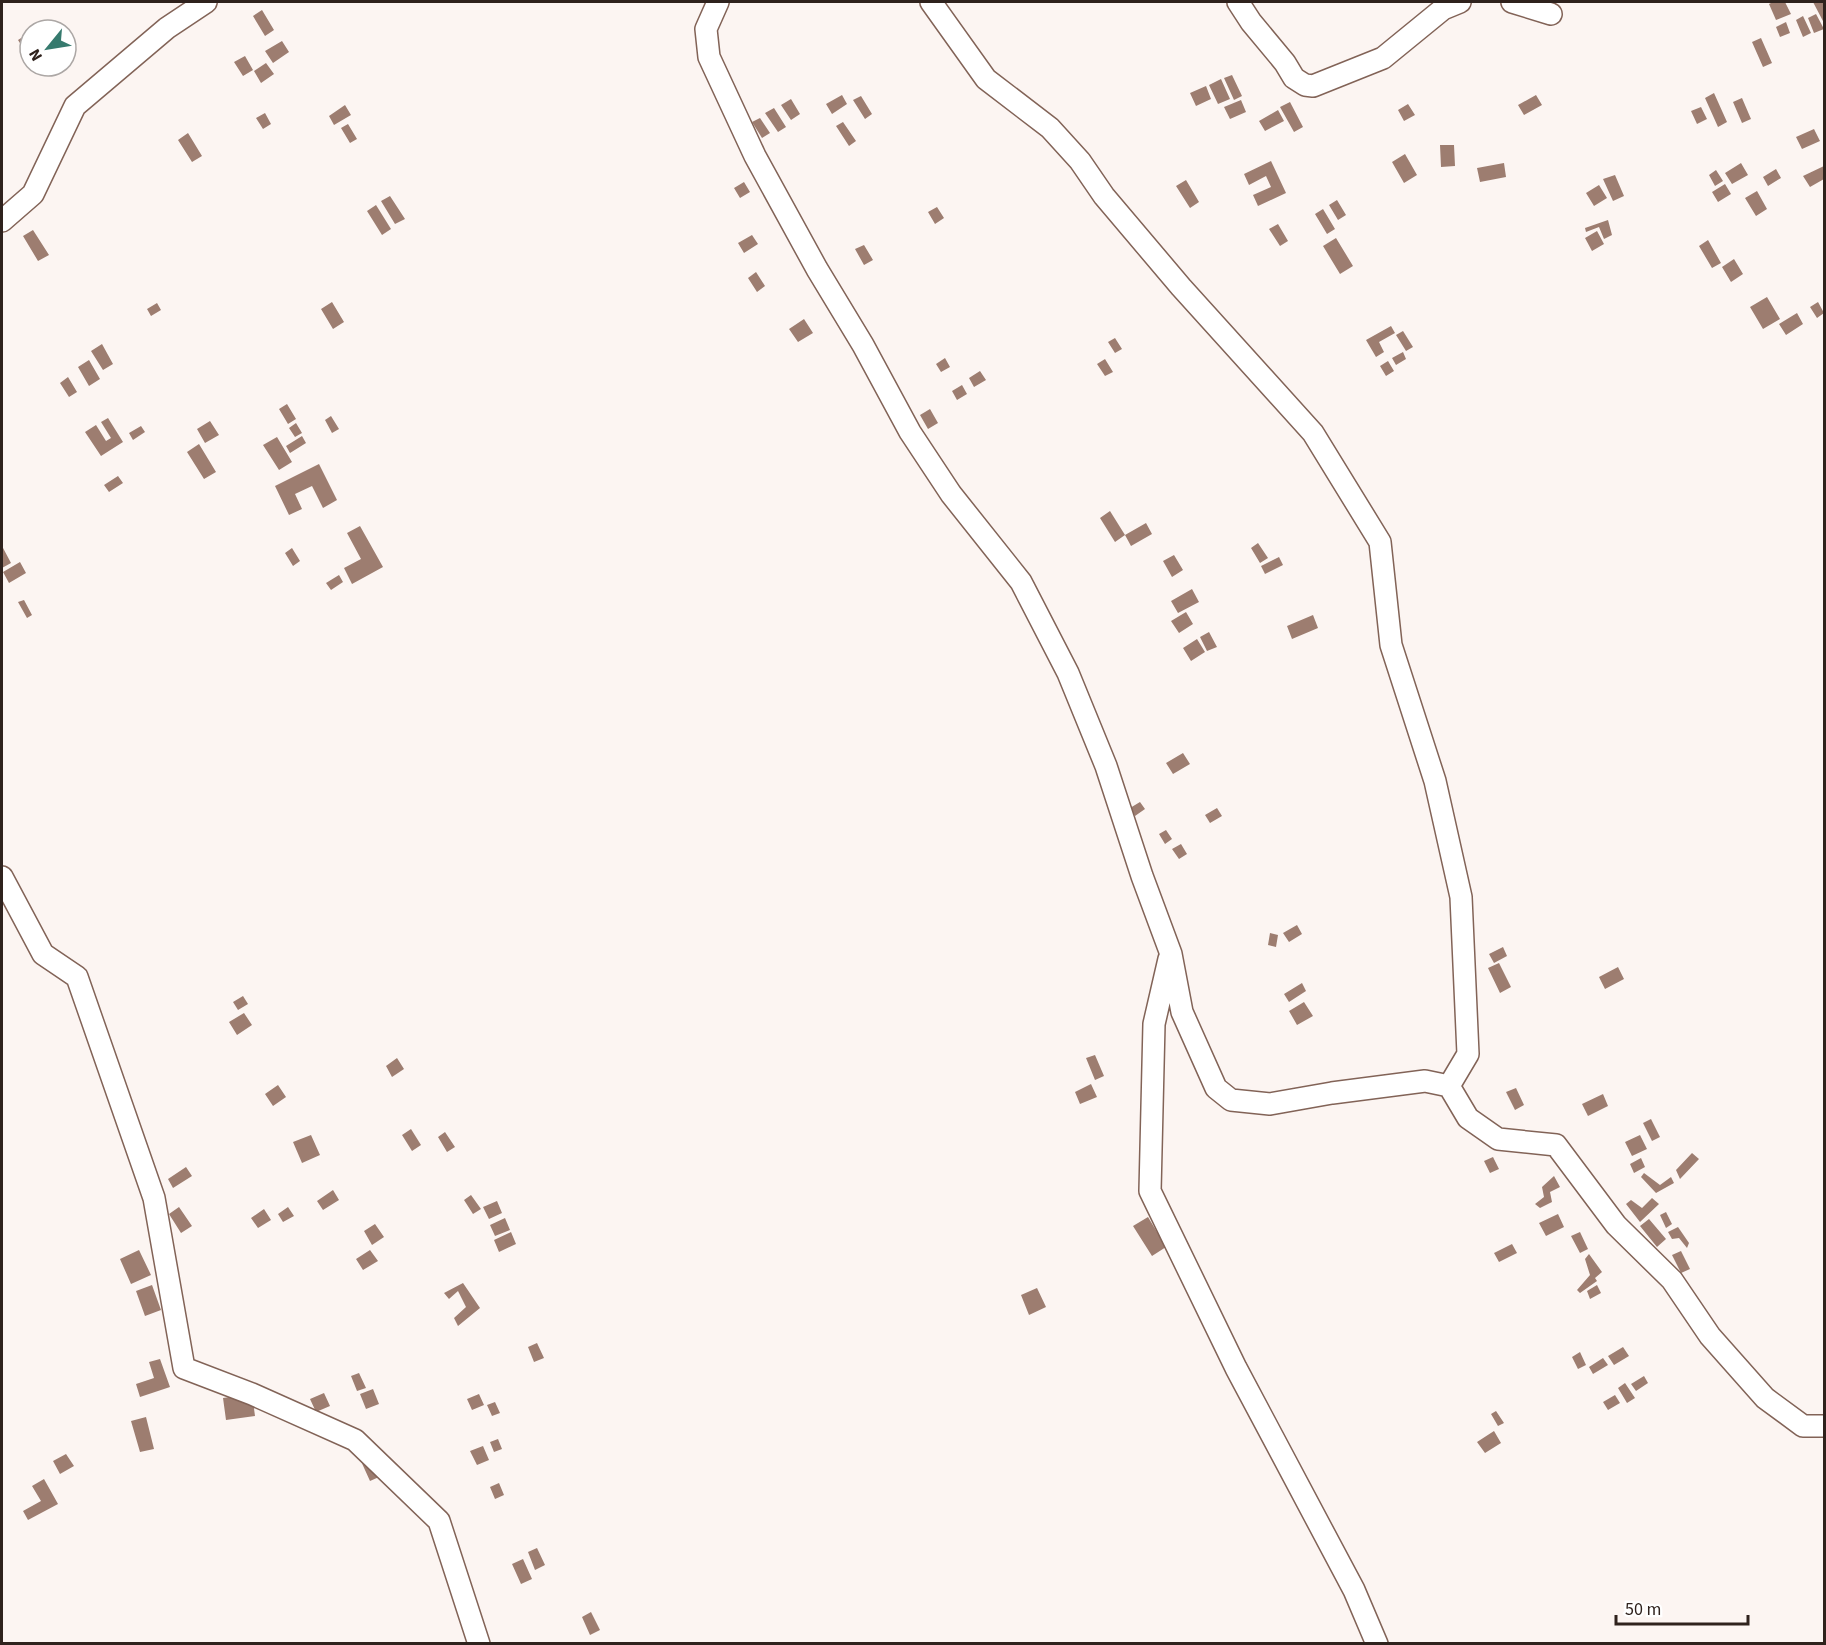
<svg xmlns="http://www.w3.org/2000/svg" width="1826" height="1645" font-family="'Source Sans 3',sans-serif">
  <rect width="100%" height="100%" fill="#fcf5f2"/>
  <!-- building -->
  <path fill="#9d7d70" d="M1773,2H1785L1791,14L1776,20L1769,4Z
    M1813,2H1824V23Z
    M262,10L274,30L265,36L253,16Z
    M1816,14L1824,29L1814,33L1808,18Z
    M1803,16L1811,33L1803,37L1796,20Z
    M1786,22L1790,33L1780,37L1776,27Z
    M29,33L30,48L25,51L18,40Z
    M1761,38L1772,63L1763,67L1752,42Z
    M282,41L289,52L273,63L265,51Z
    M245,56L253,70L243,76L234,62Z
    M266,63L274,74L261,83L254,71Z
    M1232,75L1242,96L1234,100L1224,78Z
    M1221,79L1230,99L1218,104L1209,85Z
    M1206,86L1211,99L1196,106L1190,93Z
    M1714,93L1727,122L1718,127L1705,98Z
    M842,95L847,104L832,114L826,104Z
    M1536,95L1542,105L1524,115L1518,105Z
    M861,96L872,114L865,119L853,100Z
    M1742,98L1751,119L1742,123L1733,102Z
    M791,99L800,114L791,120L781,105Z
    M1241,100L1246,112L1230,119L1224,107Z
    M1290,102L1303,127L1294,132L1280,107Z
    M1408,104L1415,115L1404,121L1398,110Z
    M345,105L351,115L334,125L329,116Z
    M1701,107L1707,119L1697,124L1691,111Z
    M774,108L786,127L778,132L765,113Z
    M1278,110L1284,121L1265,131L1259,121Z
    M265,113L271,124L263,129L256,118Z
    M760,118L770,133L762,138L752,122Z
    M843,122L856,141L849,146L836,126Z
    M348,124L357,139L350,143L341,128Z
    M1814,129L1820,141L1802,149L1796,137Z
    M188,133L202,156L192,162L178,140Z
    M1440,145H1454L1455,166L1441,167Z
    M1405,154L1417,175L1404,183L1392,162Z
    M1271,161L1286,193L1258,206L1253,195L1271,187L1266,176L1249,185L1244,174Z
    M1504,163L1506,177L1480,182L1477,168Z
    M1741,163L1748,175L1732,184L1725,173Z
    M1824,166V179L1810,187L1803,176Z
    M1776,169L1781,178L1768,186L1763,177Z
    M1716,170L1723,181L1715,186L1709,175Z
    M1615,175L1624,196L1613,201L1603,179Z
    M1186,180L1199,202L1190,208L1176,186Z
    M744,182L750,192L740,198L734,188Z
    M1725,184L1731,194L1718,202L1712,192Z
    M1599,185L1607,198L1594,206L1586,193Z
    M1757,191L1767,209L1756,216L1745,198Z
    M390,196L405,219L395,224L381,201Z
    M1337,200L1346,215L1338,220L1329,205Z
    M376,205L391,229L382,235L367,211Z
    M937,207L944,218L935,224L928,212Z
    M1323,209L1335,229L1327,234L1315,214Z
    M1608,220L1612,235L1604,239L1599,227L1586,232L1585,228Z
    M1278,224L1288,241L1280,246L1269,229Z
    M33,230L49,255L38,261L23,236Z
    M1597,231L1604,244L1592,251L1585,238Z
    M752,235L758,244L744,253L738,243Z
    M1336,238L1353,266L1340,274L1323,246Z
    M1708,240L1721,263L1712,268L1699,246Z
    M864,245L873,260L864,265L855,249Z
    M1734,259L1743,274L1731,282L1722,267Z
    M756,272L765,286L757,292L748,278Z
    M1767,297L1780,319L1763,329L1750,307Z
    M332,302L344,322L333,329L321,309Z
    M1818,302L1824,313L1817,318L1810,307Z
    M157,303L161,310L151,316L147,309Z
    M1797,313L1803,324L1786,335L1779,324Z
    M804,319L813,333L798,342L789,329Z
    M1391,326L1395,333L1379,342L1384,352L1376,357L1366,340Z
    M1403,331L1413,347L1406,351L1396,335Z
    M1115,338L1122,349L1115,353L1108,342Z
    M102,344L113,364L103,370L91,351Z
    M1403,352L1406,359L1396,365L1392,358Z
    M945,358L950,367L941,372L936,364Z
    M1105,359L1113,372L1105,376L1097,364Z
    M89,360L100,379L89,386L78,367Z
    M1388,361L1394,371L1386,376L1380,366Z
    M980,371L986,380L974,387L969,378Z
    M68,377L77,392L69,397L60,383Z
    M962,385L967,394L957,400L952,391Z
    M287,404L296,419L288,424L279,409Z
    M930,409L938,423L928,429L920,415Z
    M331,416L339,429L332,433L325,420Z
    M108,418L123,442L101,456L85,432L96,425L106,441L111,438L101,422Z
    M210,421L219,435L205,443L197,429Z
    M296,423L302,433L295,437L289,428Z
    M141,426L145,432L133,440L129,433Z
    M302,436L306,443L290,453L286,446Z
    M277,437L292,462L279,470L263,445Z
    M199,444L216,472L204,479L187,452Z
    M319,464L337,500L323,508L312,486L295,494L302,509L289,515L275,486Z
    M118,476L123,483L109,492L104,485Z
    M1110,511L1125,535L1115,542L1100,518Z
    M1146,523L1152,534L1131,546L1125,535Z
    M360,526L383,567L352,584L344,568L361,559L347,533Z
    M1258,543L1268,558L1260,563L1251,548Z
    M2,546L11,563L2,568Z
    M292,548L300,561L293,566L285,553Z
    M1174,555L1183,570L1172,577L1163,561Z
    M1279,557L1283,565L1265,574L1261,566Z
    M20,562L26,573L9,583L3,572Z
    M339,575L343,582L331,590L326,583Z
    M1192,589L1199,602L1178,613L1171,601Z
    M24,600L32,615L27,618L18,602Z
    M1186,612L1193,624L1179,633L1171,621Z
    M1313,615L1318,628L1292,639L1287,626Z
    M1209,632L1217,647L1207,651L1200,637Z
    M1197,639L1205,652L1191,661L1183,648Z
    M1183,753L1190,764L1173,774L1166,763Z
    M1140,802L1145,809L1135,816L1130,808Z
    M1217,808L1222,816L1210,823L1205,815Z
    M1166,830L1172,839L1165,844L1159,834Z
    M1181,844L1187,854L1179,859L1172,849Z
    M1297,925L1302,934L1289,942L1283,933Z
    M1270,933L1278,935L1276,947L1268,945Z
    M1503,947L1507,956L1494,963L1489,954Z
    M1499,963L1511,987L1500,993L1488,968Z
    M1618,967L1624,979L1605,989L1599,977Z
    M1302,983L1306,991L1289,1002L1284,994Z
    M243,996L248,1004L238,1010L233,1002Z
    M1304,1002L1313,1016L1297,1025L1289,1011Z
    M244,1013L252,1025L237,1035L229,1022Z
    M1095,1055L1104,1076L1095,1080L1086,1058Z
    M397,1058L404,1069L392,1077L386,1066Z
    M1091,1084L1097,1097L1080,1104L1075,1092Z
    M278,1085L286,1097L273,1106L265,1094Z
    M1516,1088L1524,1105L1515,1110L1506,1092Z
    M1603,1094L1608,1106L1588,1116L1582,1104Z
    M1651,1119L1660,1137L1652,1141L1643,1123Z
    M411,1129L421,1145L412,1151L402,1135Z
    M445,1132L455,1147L447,1152L438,1137Z
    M311,1135L320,1155L302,1163L293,1142Z
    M1640,1135L1647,1149L1632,1156L1625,1142Z
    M1692,1153L1699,1159L1680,1179L1676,1170Z
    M1493,1157L1499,1169L1490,1173L1484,1161Z
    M1641,1158L1645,1167L1634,1173L1630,1164Z
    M186,1167L192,1176L173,1188L168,1179Z
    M1644,1173L1660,1185L1671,1177L1674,1183L1656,1193L1641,1177Z
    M1554,1176L1560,1187L1550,1192L1552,1202L1540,1208L1535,1204L1544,1197L1542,1187Z
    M333,1190L339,1200L323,1210L317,1201Z
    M471,1195L481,1209L473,1214L464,1200Z
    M1652,1198L1659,1204L1640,1222L1626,1204L1631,1200L1642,1208Z
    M497,1201L502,1213L489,1219L483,1207Z
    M179,1207L192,1226L181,1233L169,1214Z
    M288,1207L294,1216L283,1222L278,1214Z
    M264,1209L271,1220L258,1228L251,1218Z
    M1666,1212L1672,1224L1666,1228L1660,1215Z
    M1558,1214L1564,1227L1546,1236L1539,1223Z
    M1148,1217L1166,1247L1152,1256L1133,1226Z
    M505,1218L510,1230L495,1236L490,1225Z
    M1649,1219L1666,1239L1657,1247L1640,1226Z
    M375,1224L384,1237L372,1245L364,1231Z
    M1678,1227L1689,1243L1687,1248L1679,1238L1672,1239L1668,1232Z
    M511,1232L516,1244L499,1252L494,1240Z
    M1580,1232L1588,1249L1580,1253L1571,1236Z
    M1512,1244L1517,1253L1499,1262L1494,1253Z
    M139,1250L151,1275L131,1284L120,1259Z
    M370,1250L378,1261L363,1270L356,1259Z
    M1681,1251L1690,1269L1681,1273L1672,1255Z
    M1589,1254L1602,1272L1595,1278L1597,1281L1580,1293L1577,1290L1590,1275L1585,1259Z
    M463,1283L480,1308L458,1326L454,1318L466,1307L458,1291L449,1299L444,1293Z
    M152,1285L161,1310L145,1316L136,1291Z
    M1597,1285L1601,1293L1590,1299L1587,1291Z
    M1037,1288L1046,1307L1029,1315L1021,1295Z
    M537,1343L544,1358L534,1362L528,1347Z
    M1623,1347L1629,1356L1614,1365L1608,1356Z
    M1580,1352L1586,1365L1578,1369L1572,1357Z
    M1603,1358L1608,1365L1593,1374L1589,1367Z
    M160,1359L170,1387L140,1397L136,1384L154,1378L149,1362Z
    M359,1373L366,1388L357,1391L351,1376Z
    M1644,1376L1648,1383L1636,1391L1631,1384Z
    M1625,1383L1635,1398L1627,1403L1618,1388Z
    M373,1389L379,1404L366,1409L360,1394Z
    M324,1393L330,1406L316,1412L310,1399Z
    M252,1394L255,1416L226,1420L223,1398Z
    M479,1394L484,1405L472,1410L467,1399Z
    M1615,1395L1620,1403L1608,1410L1603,1402Z
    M495,1402L500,1413L492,1416L487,1405Z
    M1496,1411L1504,1423L1498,1426L1491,1414Z
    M146,1417L154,1449L140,1452L131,1421Z
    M1494,1431L1501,1443L1485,1453L1477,1442Z
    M498,1439L502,1449L494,1452L490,1442Z
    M483,1446L489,1460L477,1465L470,1451Z
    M66,1454L74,1466L60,1474L53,1461Z
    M360,1459L379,1477L370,1481Z
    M44,1479L58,1504L28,1520L23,1511L41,1501L32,1486Z
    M499,1483L504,1495L495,1499L490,1487Z
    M537,1548L545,1565L535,1570L528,1552Z
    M523,1559L532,1579L521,1584L512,1564Z
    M591,1612L600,1630L590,1635L582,1617Z"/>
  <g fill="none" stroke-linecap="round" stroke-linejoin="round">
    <defs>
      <path id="minor" d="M718,2L706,29L709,57L755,156L817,269L863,345L910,432L951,494L1021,582L1068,673L1106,766L1142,876L1171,954L1182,1012L1216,1088L1231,1100L1270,1104L1332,1093L1425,1081L1449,1086L1468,1118L1498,1139L1556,1145L1616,1225L1672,1280L1710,1336L1765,1398L1803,1426H1824
        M931,2L986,79L1050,128L1080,161L1104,196L1181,287L1313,433L1380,542L1391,645L1435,781L1461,897L1468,1054L1449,1086
        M1238,2L1251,22L1285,63L1294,78L1305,85L1313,86L1383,58L1443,9L1460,2
        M1512,2L1551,14
        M2,221L33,194L75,106L167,28L206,2
        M2,877L43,954L77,977L154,1198L184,1368L252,1394L355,1440L439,1521L479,1644
        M1169,959L1154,1024L1150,1191L1236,1368L1354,1590L1377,1644"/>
    </defs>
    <!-- minor casing -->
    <use href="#minor" stroke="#826357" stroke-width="24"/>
    <!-- minor -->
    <use href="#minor" stroke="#fff" stroke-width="21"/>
  </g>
  <!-- border -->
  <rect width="1826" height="1645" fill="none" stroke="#2f221d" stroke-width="6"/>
  <!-- north arrow -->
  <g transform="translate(48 48) rotate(240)"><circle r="28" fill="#ffffff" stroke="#aca7a5" stroke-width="1.5"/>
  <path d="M0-4.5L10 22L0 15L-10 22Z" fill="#367a6e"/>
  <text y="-9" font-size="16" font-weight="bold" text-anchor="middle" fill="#2f221d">N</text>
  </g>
  <!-- scale -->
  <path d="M1616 1615v9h132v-9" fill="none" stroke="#2f221d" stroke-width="3"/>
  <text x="1625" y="1615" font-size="18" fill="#2f221d" stroke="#ffffff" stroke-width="4.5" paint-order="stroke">50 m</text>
</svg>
